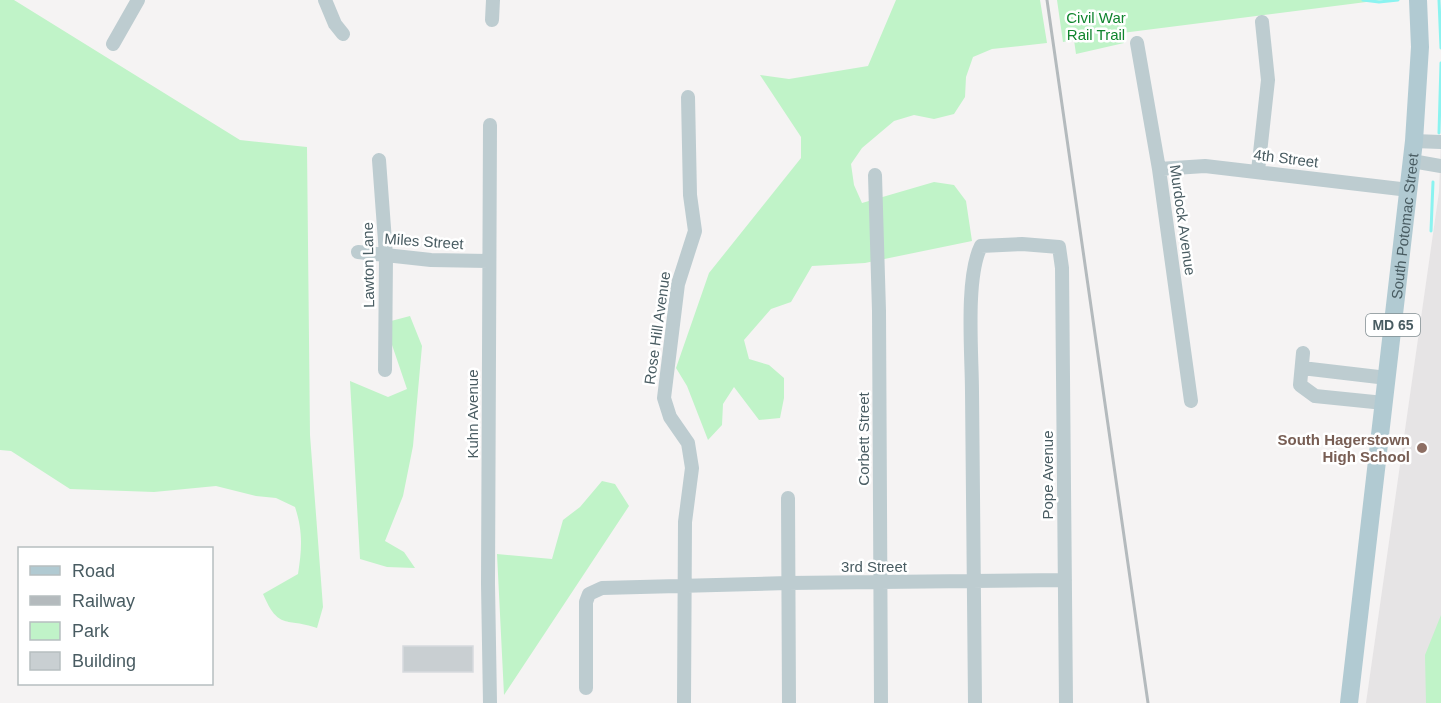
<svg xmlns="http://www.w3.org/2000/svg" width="1441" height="703" font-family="Helvetica,sans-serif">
  <rect width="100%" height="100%" fill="#f5f3f3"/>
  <!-- education -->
  <path fill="#e6e4e5" d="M1441,139V703H1366L1439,192Z"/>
  <!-- green -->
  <path fill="#c0f3c8" d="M0,0H14L240,140L307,147L310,435L323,607L317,628C286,617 279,631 263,594L298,574C302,549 303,531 295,507L276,498L256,496L216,486L154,492L70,489L11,451L0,450Z
    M896,0H1040L1047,43L992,49L973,57L966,77L965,97L954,114L934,119L914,115L894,121L862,148L851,164L854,185L862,203L934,182L954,185L966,201L972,241L865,263L812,266L791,302L771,309L744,340L749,359L769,365L784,378V398L780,418L759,420L734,387L723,404L722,425L708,440L687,386L676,368L709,273L801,158V137L760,75L789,79L868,66Z
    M1057,0H1382L1122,33L1124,43L1076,54L1074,40L1063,42Z
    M410,316L422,346L413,446L403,496L385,541L404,552L415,568L387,567L360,559L350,381L388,397L407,389L391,342V321Z
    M602,481L615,484L629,506L504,695L497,554L552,559L563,520L580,507Z
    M1441,615V703H1426L1425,655Z"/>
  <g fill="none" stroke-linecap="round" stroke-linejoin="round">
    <!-- stream -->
    <path stroke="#8bf3f0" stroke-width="3" d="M1363,0L1379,2L1398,0
      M1439,0L1441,48
      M1439,133L1441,63
      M1431,231L1433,182"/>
  </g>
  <!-- building -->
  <path fill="#c9cfd2" stroke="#d6dade" stroke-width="1.5" d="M403,646H473V672H403Z"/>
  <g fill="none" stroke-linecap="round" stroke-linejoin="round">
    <!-- minor -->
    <path stroke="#bdccd0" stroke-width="14" d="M325,0L335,24L343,34
      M492,20L493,0
      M1137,43L1159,169L1191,401
      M113,44L138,0
      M490,125L488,584L490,703
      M1414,141L1441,142
      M379,160L386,255L385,370
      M1412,161L1441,166
      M1159,169L1205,166L1409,190
      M1258,171L1268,80L1262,22
      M875,175L879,311L881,703
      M358,252L431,260L488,261
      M1303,353L1300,385L1315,396L1384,403
      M1302,368L1387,378
      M788,498L789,703
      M586,688V602L589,594L602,588L788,583L1065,580
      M684,703L685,522L692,468L688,443L670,417L664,398L678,284L695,231L690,195L688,97
      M975,703C974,599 973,495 972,392C972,355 965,278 981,246L1022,244L1059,247L1062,268L1066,703"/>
    <!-- major -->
    <path stroke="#b1cad2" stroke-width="18" id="s1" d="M1349,703L1414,141L1420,47L1418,0"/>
    <!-- rail -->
    <path stroke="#b4babd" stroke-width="3" d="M1047,0L1148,703"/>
  </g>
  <!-- markers -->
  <circle fill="#8d6e63" stroke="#fff" stroke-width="2" cx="1422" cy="448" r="6"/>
  <g text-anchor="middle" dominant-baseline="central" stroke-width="5" stroke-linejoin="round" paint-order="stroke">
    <!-- shield labels -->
    <rect fill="#fff" stroke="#808d91" stroke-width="1.5" x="1366" y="314" width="54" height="22" rx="4.5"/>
    <g font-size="14" font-weight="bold" fill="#495c62">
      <text x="1393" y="325">MD 65</text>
    </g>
    <!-- park labels -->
    <g font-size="15" fill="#11852f" stroke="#fff">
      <text x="1096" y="17">Civil War<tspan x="1096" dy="17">Rail Trail</tspan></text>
    </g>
    <!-- street labels -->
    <g font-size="15" fill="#495c62" stroke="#fff">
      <text transform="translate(1286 158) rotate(7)">4th Street</text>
      <text transform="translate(1183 220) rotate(82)">Murdock Avenue</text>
      <text stroke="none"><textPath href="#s1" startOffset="480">South Potomac Street</textPath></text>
      <text transform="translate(424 241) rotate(4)">Miles Street</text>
      <text transform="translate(368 265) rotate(-91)">Lawton Lane</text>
      <text transform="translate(657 328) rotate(-82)">Rose Hill Avenue</text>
      <text transform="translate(472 414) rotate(-90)">Kuhn Avenue</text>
      <text transform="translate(863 439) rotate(-90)">Corbett Street</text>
      <text transform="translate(1047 475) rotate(-90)">Pope Avenue</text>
      <text x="874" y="566">3rd Street</text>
    </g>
    <!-- education labels -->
    <g font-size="15" font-weight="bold" fill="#785e54" stroke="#fff" text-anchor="end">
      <text x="1410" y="439">South Hagerstown<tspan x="1410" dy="17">High School</tspan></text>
    </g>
  </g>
  <!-- legend -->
  <rect x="18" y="547" width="195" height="138" fill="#ffffff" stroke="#b6bec0" stroke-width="1.5"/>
  <rect x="30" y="566" width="30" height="9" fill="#b1cad2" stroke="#b6bec0" stroke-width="1.5"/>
  <text x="72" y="577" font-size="18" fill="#495c62">Road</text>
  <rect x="30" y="596" width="30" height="9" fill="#b4babd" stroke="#b6bec0" stroke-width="1.5"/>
  <text x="72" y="607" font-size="18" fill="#495c62">Railway</text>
  <rect x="30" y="622" width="30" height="18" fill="#c0f3c8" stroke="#b6bec0" stroke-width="1.5"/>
  <text x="72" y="637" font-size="18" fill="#495c62">Park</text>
  <rect x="30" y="652" width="30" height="18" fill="#c9cfd2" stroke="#b6bec0" stroke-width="1.5"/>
  <text x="72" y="667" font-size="18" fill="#495c62">Building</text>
</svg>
